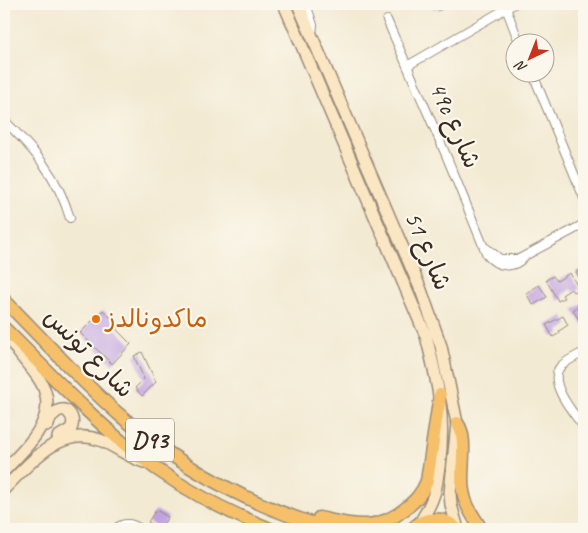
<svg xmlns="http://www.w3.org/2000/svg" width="588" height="533" font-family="Caveat,'Playpen Sans Arabic',sans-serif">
  <rect width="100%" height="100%" fill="#fbf7ec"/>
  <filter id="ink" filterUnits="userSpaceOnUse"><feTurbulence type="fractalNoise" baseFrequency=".02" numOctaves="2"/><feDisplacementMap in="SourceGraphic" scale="10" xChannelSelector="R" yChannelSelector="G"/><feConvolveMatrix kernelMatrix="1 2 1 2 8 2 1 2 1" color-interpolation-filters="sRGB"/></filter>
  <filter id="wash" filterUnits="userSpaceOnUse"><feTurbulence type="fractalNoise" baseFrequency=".0096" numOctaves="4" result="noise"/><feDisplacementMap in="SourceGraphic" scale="20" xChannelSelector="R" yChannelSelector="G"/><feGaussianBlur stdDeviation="1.12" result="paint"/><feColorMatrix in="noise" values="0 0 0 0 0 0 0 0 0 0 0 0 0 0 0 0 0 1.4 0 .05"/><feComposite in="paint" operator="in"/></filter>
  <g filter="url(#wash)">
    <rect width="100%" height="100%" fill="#f3ead3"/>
    <g id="blocks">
      <!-- building -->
      <path fill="#c1a2e1" d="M431,4H448L449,5L439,10L437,7L434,9Z
        M584,267V286L576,272Z
        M570,273L579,289L573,292L571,289L562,295L564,298L558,301L546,280L553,276L557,281Z
        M539,285L547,297L533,305L526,293Z
        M584,303V323L582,325L573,310Z
        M103,310L119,326L116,329L131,344L112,364L80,333Z
        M563,316L568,325L559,331L560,333L553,337L546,325Z
        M142,352L156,382L142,396L135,388L144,379L134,356Z
        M156,510L168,517L161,527L158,525L157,527L148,522Z"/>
    </g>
  </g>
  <g filter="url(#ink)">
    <use href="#blocks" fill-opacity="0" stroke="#978a78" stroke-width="1"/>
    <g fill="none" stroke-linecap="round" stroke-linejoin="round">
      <defs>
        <path id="street" d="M306,4L313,25L312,33
          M506,8L519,42
          M387,20L446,155L487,255C497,267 513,270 524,257
          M407,66L514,4
          M532,72L584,198
          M4,120C35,151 57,175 70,218
          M486,248L500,259H519L584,224
          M584,352C577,356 567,360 561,366C546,382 574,414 584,427
          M115,529C124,522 132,523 140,529"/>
        <path id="secondary" d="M284,4L426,336C438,383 446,418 439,467C437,477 437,488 433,497C430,506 425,514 421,521
          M298,4L421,290L441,346L457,423L450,493L451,505L458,529
          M48,425C49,421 51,416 54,414C64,403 77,416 71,429L58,437
          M4,471C28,445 65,414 37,376C26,361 14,350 7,332
          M4,489C29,464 60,425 100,440C115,446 128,457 144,462"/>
        <path id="primary" d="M4,300C43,339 80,381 122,417C184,470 253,507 331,529
          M4,328C46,369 88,415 134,452C174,484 222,510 270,529
          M457,423C469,438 459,472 463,491C465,506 474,517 481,529
          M319,518C353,525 375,533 405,509C415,501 422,494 427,481L440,395
          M412,529C425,516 444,516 457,529"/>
      </defs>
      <!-- street casing -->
      <use href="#street" stroke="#978a78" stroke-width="10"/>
      <!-- secondary casing -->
      <use href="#secondary" stroke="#978a78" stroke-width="14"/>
      <!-- primary casing -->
      <use href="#primary" stroke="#978a78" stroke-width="15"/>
      <!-- street -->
      <use href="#street" stroke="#fff" stroke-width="8"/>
      <!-- secondary -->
      <use href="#secondary" stroke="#fbe6c4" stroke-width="11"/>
      <!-- primary -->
      <use href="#primary" stroke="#f6c06b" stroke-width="12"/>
    </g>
  </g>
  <!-- markers -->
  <circle fill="#e8710a" stroke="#fbf7ec" stroke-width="2" cx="96" cy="319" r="5"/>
  <g text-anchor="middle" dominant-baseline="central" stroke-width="4.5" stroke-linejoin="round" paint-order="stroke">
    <!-- shield labels -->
    <rect fill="#fbf7ec" stroke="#75685c" stroke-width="1" x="126" y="418.5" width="48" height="43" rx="4"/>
    <g font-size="24" font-weight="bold" fill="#3b2a1e">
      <text x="150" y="440">D93</text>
    </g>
    <!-- street labels -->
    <g font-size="25" fill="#3b2a1e" stroke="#fbf7ec">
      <text transform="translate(455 125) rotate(66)">49c شارع</text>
      <text transform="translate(428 251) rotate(67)">شارع 51</text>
      <text transform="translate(89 353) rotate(45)">شارع تونس</text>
    </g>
    <!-- food labels -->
    <g font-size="25" fill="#c56008" stroke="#fbf7ec" text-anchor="start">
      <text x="106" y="319">ماكدونالدز</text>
    </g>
  </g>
  <!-- margin -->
  <rect width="588" height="533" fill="none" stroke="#fbf7ec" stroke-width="20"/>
  <!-- north arrow -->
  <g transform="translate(530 58) rotate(223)"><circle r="24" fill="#fbf7ec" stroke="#aea59a"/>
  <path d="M0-4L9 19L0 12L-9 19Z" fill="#c8321e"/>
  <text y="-8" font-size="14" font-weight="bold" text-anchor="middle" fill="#3b2a1e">N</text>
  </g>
</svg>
